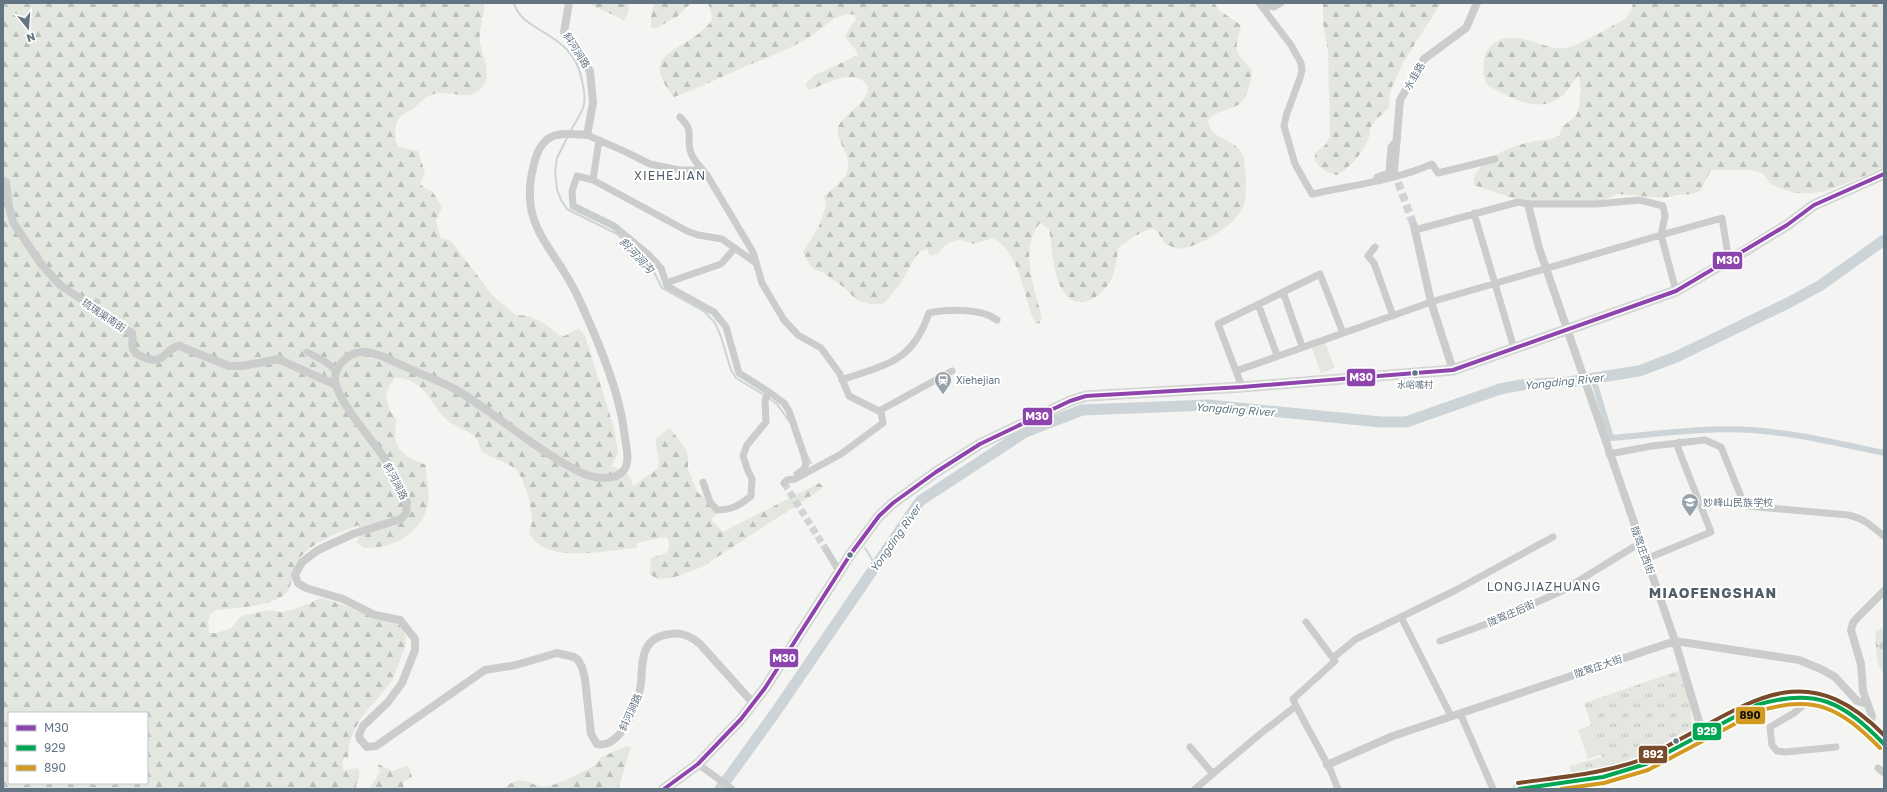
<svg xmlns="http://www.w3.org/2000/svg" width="1887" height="792" font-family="'Golos Text','Noto Sans SC',sans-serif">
  <defs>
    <pattern id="forest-firs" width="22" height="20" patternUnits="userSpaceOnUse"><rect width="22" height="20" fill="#e4e7e0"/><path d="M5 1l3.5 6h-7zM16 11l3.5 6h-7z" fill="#bcc0bb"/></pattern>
    <pattern id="park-tufts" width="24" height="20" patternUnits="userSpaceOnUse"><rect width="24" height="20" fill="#e4e7e0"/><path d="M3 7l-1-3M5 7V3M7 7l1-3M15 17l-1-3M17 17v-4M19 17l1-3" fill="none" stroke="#bcc0bb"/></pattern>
  </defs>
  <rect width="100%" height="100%" fill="#f4f4f2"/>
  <!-- green -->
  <path fill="#e4e7e0" d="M1325,343L1335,368L1321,373L1312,348Z
    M1592,725L1602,754L1588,759L1578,730Z"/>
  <!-- forest -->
  <path fill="url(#forest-firs)" fill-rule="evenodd" d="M3,3H484C485,16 478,29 480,42C482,55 492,75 483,86C471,103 453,91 437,93C427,95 422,101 415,107C411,111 406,112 402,115C394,122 394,138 398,147L418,151L425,173L420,184L426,189L432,191L442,207L436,221L441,238L451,241L493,296L516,315L529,316L545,324L559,335L565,336L579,328L585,336L614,428L618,452L612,466C624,471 630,473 633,486L658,468L659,462L655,439L670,428L686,450L688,456V469L698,493C707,497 709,508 718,513L711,519L723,532L819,483L823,486L820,490L702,567L672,578L657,579L650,574L651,558L666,553L669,548L668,539L665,537L636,543L637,548C609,550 571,559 545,548C538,545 533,539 529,534L532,522L529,498L521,477L515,468L482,452C480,448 479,442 476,438C471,431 455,427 447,420C430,404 423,376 395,378C385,390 384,397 391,412C392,414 395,417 396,420C397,424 395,430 395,435C396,453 410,459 426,465C425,475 429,485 429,496C427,530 396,549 364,548L357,542L360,536L359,525C338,533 307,543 296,564C291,574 294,587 284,595C266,608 237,607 216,610L210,614L208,622L209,633H216L230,629L241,616L269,610L281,612L292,610L321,598L350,607L375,619L384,621L394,620L402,627L406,637L405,647L392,681L361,718L354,731L349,745L348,758H344L342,764L344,770L358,768C361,775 359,779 356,785L357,789H3ZM9,713H147V783H9Z
    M589,3H627L629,11L624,21C613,13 600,11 589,3Z
    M654,3H691L678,16L655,29L651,27V16Z
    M708,3H1214L1220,11L1241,25C1236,51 1231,48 1252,70C1251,81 1248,101 1236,106C1224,112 1218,110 1208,120C1210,141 1236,138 1243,155C1246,163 1247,196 1244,204C1239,223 1204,244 1185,248C1178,250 1170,246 1164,243L1159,234L1153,228L1134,236L1118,248C1117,258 1116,268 1112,278C1103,297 1078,314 1063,291C1052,274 1053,249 1049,229L1040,223C1018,249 1035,289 1042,318L1040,323L1036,324L1032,316C1023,291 1018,250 992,238L974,244L960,240L950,242L943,247L938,254L930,256L927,249L921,251L915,257L901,283L886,301L881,304H871L857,300L842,286L822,272L814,269L810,266L803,252L819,226L826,205L824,196C836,185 853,177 847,157C846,152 842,148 841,143C839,139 837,133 838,128C840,115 884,94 862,80C849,71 825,84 812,89H808L805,84L815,75L858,55C856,47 848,44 845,35L856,19L855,15C838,11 826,26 814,34C793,48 767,58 744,67C721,77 698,88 674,97C639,54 676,54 703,30C705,27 709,25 711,21C713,15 710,9 708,3Z
    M1323,3H1441L1404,61L1390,91L1388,109C1382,114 1374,120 1371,127C1370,130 1370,134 1369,137C1363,153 1351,167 1337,175C1328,173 1308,164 1317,151C1319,149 1323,148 1325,145C1327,143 1328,139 1330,137L1328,52L1323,23Z
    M1633,3H1884V168L1826,191L1812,193H1794L1772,185L1762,173L1750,170H1711L1700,191L1692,194L1676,195L1665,198L1618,194L1601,201H1529L1515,199L1474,185C1472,177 1477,172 1482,166C1496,152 1515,145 1535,141C1543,140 1551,140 1559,136L1562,127L1576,116L1579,108L1581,90L1579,75C1573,81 1569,90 1563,95C1539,116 1511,97 1488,86C1482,77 1483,69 1484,60C1485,52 1487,49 1493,44C1516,26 1543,52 1567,48C1577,46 1614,25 1625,19L1631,12Z
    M1884,627V674C1876,668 1876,642 1875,632Z
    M626,746L631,747L618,789H503C524,770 530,789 549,786C556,785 585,771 592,767C596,765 598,762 600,758Z
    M378,764L392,771L407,766L410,770L412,777L403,783L404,789H369L380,772Z"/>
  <!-- park -->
  <path fill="url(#park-tufts)" d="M1681,670C1685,687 1698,719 1688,733L1684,732L1670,739C1661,762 1595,770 1572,774L1569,766L1602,757L1584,703Z"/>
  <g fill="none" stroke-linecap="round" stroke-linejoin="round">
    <!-- stream -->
    <path stroke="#ccd4d7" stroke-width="2" d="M514,3C522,34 574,31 582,81C584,89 586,100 583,108C580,116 574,124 570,132
      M568,136L557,158L555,172L557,189L561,200L567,209L617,234L652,268L662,288L705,312L715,323L721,337L731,370L736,378L764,395
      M768,398L777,404L789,421
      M807,455L811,463
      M865,548L876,566"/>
    <!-- canal -->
    <path stroke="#ccd4d7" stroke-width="6" d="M1593,378L1611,438C1658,434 1705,427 1752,430C1796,433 1840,444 1884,453"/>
    <!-- river -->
    <path stroke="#ccd4d7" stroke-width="11" d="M720,789L775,713L920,501L1025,432L1082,410L1208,405L1381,422H1406L1500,389L1521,385L1569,382L1639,371L1676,357L1790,302L1821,285L1884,240"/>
    <!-- minor-tunnel -->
    <path stroke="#d0d4d6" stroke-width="7" stroke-dasharray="7 3.5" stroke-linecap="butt" d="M784,483L827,551"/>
    <!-- tertiary-tunnel -->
    <path stroke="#d0d4d6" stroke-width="8" stroke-dasharray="8 4" stroke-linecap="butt" d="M1394,171L1414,226"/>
    <defs>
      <path id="secondary" d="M664,789L698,764L741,719L765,688L850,555L879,516L893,503L936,472L980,444L1070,401L1086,396L1242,387L1453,370L1676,291L1745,251L1787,225L1814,205L1884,174"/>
      <path id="primary" d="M1519,789L1603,777L1646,764L1757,705C1812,684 1847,704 1884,744"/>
    </defs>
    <!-- secondary casing -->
    <use href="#secondary" stroke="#d0d2d2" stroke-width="11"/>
    <!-- primary casing -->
    <use href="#primary" stroke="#d1d2d1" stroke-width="13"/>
    <!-- minor -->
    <path stroke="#cbcdcd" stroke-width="7" d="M1259,3L1291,45L1301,63L1302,70L1300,78L1286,116L1284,126L1295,164L1312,194C1352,185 1394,181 1432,164L1438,173L1495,159
      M1261,4L1274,7L1281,3
      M680,117C696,133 685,136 691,153C693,160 701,167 706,174
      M587,135L626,152L650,164L679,170H695L707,175L753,252L762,283L784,320L798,335L821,348L840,374L849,396L881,412L883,423L841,454L795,479L787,480L784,483
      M1377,177L1389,173L1391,147L1397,140
      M593,180L599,140
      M1474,213L1514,348
      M1415,230L1518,202L1528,204H1596L1640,200L1663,206L1665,216L1661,235L1722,218L1729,261
      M1375,247L1368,256L1374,263L1393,316
      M666,283L721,264L735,248
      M1283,292L1302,346
      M1258,304L1277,355
      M94,307L97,302
      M307,352L326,362L337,371
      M1236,371L1218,324L1320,274L1343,333
      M842,380C886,364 912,363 929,313C946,309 982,308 997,320
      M1242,387L1236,371L1431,302L1661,235L1676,291
      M769,392L784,403L789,411L804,455L806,464L804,469L797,474
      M879,411L952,371
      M1609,454L1652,446L1705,440L1721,447L1742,499L1747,506L1848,515C1866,519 1871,526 1884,536
      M703,482L710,502L717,510C732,510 740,505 751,496L752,479L748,471L743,456L747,445L766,422L765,400L769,392L739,373L726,327L714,312L667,286L661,268L649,255L614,226L573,206L572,191L577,176L593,180L687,231L698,235L722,239L756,263
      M827,551L839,571
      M1646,559L1711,532L1678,448L1680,442
      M1401,617L1451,716
      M1440,641L1497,620L1562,591L1640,543
      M1883,646L1884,645
      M1334,657L1356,639L1456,590L1553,537
      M1813,697L1794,713L1770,727L1772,745L1777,751L1786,752L1836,747
      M1296,706L1293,699L1335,661L1306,622
      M1460,713L1493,789
      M1190,747L1213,774
      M698,764L732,789
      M1878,768L1884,773
      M1195,789L1260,734L1296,706L1330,769L1338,789"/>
    <!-- tertiary -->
    <path stroke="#cbcdcd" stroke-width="8" d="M569,3L564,32L590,71L593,103L587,135C558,133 542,131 534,164C517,228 555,246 578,297C596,336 619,389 624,431C625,442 631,461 624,470C615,482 593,478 582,473C539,452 501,418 460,392C443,382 422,375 404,366C391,361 376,351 362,352C354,352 349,355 343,361C337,367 333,376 336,385C343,408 371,438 385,459C394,472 400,488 407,502L406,513L401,519L353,534L318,550L302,562L295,575L298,583L306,588L343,599L375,615L400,620L415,639V650L402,683L388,702L363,726L359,735L360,739L367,747L376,746L485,670L516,665L557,653L574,657L578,660L582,667L585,679L591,734L597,744C620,749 636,708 640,689C643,676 640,659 647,647C652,639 661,635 670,634C682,632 691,636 700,644L753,703
      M1394,171L1400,100L1424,59L1466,28L1477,3
      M3,181L6,182L9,207L13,222L41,264L60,285L132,333C134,339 131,344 133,349C135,354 139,355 143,357C164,367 165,348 179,346L229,366H243L278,359L336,385
      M1528,204L1539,248L1675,641L1703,735
      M1414,226L1431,302L1453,370
      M1869,727L1872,716L1863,691L1861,664L1851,630L1853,623L1857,618L1884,591
      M1327,765L1393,736L1675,641L1799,660L1823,670L1835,677L1857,701L1867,704"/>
    <!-- secondary -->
    <use href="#secondary" stroke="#e0e0e0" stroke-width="9"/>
    <!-- primary -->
    <use href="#primary" stroke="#e0e0e0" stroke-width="11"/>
    <defs>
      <path id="bus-1" d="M664,789L698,764L741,719L765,688L850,555L879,516L893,503L936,472L980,444L1070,401L1086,396L1242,387L1453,370L1676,291L1787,225L1814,205L1884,174"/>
      <path id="bus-2" d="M1519,789L1603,777L1646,764L1757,705C1816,687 1843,702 1884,744"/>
      <path id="bus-3" d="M1561,789L1604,783L1648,770L1759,711C1815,694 1840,708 1880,748"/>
      <path id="bus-4" d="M1518,783C1560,777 1603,774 1643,759C1654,754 1665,747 1675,742C1756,699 1807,657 1884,735"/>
    </defs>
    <!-- bus-1 casing -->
    <use href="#bus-1" stroke="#fff" stroke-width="7"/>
    <!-- bus-2 casing -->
    <use href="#bus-2" stroke="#fff" stroke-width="7"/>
    <!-- bus-3 casing -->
    <use href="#bus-3" stroke="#fff" stroke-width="7"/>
    <!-- bus-4 casing -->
    <use href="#bus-4" stroke="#fff" stroke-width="7"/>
    <!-- bus-1 -->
    <use href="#bus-1" stroke="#8e44ad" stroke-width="4"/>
    <!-- bus-2 -->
    <use href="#bus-2" stroke="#00a651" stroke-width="4"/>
    <!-- bus-3 -->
    <use href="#bus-3" stroke="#d29a21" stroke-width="4"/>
    <!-- bus-4 -->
    <use href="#bus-4" stroke="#7a4b2a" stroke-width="4"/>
  </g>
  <!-- icons -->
  <defs>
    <symbol id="station-pin" viewBox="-11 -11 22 30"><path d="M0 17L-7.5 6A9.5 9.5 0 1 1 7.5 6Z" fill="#96a1aa" stroke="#fff"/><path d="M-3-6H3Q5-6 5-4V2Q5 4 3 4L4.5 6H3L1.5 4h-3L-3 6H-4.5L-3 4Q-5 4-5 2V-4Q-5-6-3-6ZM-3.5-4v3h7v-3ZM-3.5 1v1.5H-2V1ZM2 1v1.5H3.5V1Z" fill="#fff"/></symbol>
    <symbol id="school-pin" viewBox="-11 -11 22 30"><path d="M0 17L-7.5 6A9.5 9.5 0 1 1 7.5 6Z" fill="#96a1aa" stroke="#fff"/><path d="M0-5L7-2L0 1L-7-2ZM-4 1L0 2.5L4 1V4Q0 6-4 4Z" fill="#fff"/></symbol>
  </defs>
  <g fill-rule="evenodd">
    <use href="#station-pin" x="933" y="370" width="20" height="27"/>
    <use href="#school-pin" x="1680" y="492" width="20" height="27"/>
  </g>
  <!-- markers -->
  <g fill="#637483" stroke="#fff" stroke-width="1.5">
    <circle cx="1415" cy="373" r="3.5"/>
    <circle cx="850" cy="555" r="3.5"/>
    <circle cx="1676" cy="741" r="3.5"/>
  </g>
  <g text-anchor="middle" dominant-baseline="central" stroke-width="4" stroke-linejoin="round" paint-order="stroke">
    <!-- bus labels -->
    <g font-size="9" fill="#637483" stroke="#fff">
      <text x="1415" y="384">水峪嘴村</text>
    </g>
    <!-- street labels -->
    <g font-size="10" fill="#637483" stroke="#fff">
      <text transform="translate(577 50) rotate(58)">斜河涧路</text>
      <text transform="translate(1414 76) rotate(-59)">水韭路</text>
      <text transform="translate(104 315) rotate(34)">琉璃渠南街</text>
      <text transform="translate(396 481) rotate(63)">斜河涧路</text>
      <text transform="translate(1643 550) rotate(70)">陇驾庄西街</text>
      <text transform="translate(1511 613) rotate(-23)">陇驾庄后街</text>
      <text transform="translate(1598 666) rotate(-19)">陇驾庄大街</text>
      <text transform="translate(630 712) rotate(-65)">斜河涧路</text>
    </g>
    <!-- poi labels -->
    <g font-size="10" fill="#637483" stroke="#fff" text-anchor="start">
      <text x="956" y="380">Xiehejian</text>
      <text x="1703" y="502">妙峰山民族学校</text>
    </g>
    <!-- water labels -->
    <g font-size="11" font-style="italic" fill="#5f7780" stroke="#fff">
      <text transform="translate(637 255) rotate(47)">斜河涧沟</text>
      <text transform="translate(1564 381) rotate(-6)">Yongding River</text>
      <text transform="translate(1235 409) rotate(4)">Yongding River</text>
      <text transform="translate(895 538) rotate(-55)">Yongding River</text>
    </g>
    <!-- quarter labels -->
    <g font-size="12" letter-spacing="1" fill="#515e68" stroke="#fff">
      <text x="670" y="175">XIEHEJIAN</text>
      <text x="1544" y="586">LONGJIAZHUANG</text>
    </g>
    <!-- district labels -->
    <g font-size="14" font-weight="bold" letter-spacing="1" fill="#515e68" stroke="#fff">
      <text x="1713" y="592">MIAOFENGSHAN</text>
    </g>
  </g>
  <g stroke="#fff" stroke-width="1.5">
    <rect x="1712" y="251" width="31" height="19" rx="4" fill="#8e44ad"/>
    <rect x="1346" y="368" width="30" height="19" rx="4" fill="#8e44ad"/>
    <rect x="1022" y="407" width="31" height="19" rx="4" fill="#8e44ad"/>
    <rect x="769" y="648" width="30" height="20" rx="4" fill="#8e44ad"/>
    <rect x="1735" y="706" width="31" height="19" rx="4" fill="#d29a21"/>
    <rect x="1692" y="722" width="30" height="19" rx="4" fill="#00a651"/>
    <rect x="1638" y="745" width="30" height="19" rx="4" fill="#7a4b2a"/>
  </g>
  <g font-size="11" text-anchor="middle" font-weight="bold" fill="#fff">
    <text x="1728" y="264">M30</text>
    <text x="1361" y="381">M30</text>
    <text x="1037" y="420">M30</text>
    <text x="784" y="662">M30</text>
    <text x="1707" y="735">929</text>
    <text x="1653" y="758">892</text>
  </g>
  <g font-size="11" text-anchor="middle" font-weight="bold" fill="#111">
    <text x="1750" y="719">890</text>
  </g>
  <!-- border -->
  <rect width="1887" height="792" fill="none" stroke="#637483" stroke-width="8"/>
  <!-- legend -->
  <rect x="8" y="712" width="140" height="72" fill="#ffffff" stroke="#c1c7cd"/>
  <rect x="16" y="725" width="20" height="6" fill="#8e44ad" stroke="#c1c7cd"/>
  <text x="44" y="732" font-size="12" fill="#637483">M30</text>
  <rect x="16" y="745" width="20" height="6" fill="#00a651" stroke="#c1c7cd"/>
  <text x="44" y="752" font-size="12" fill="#637483">929</text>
  <rect x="16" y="765" width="20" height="6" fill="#d29a21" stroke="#c1c7cd"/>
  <text x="44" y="772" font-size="12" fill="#637483">890</text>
  <!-- north arrow -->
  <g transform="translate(28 28) rotate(163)" stroke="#ffffff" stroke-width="3" paint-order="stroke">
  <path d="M0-3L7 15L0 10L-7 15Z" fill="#637483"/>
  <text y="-6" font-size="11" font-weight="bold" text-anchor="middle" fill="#637483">N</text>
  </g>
</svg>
